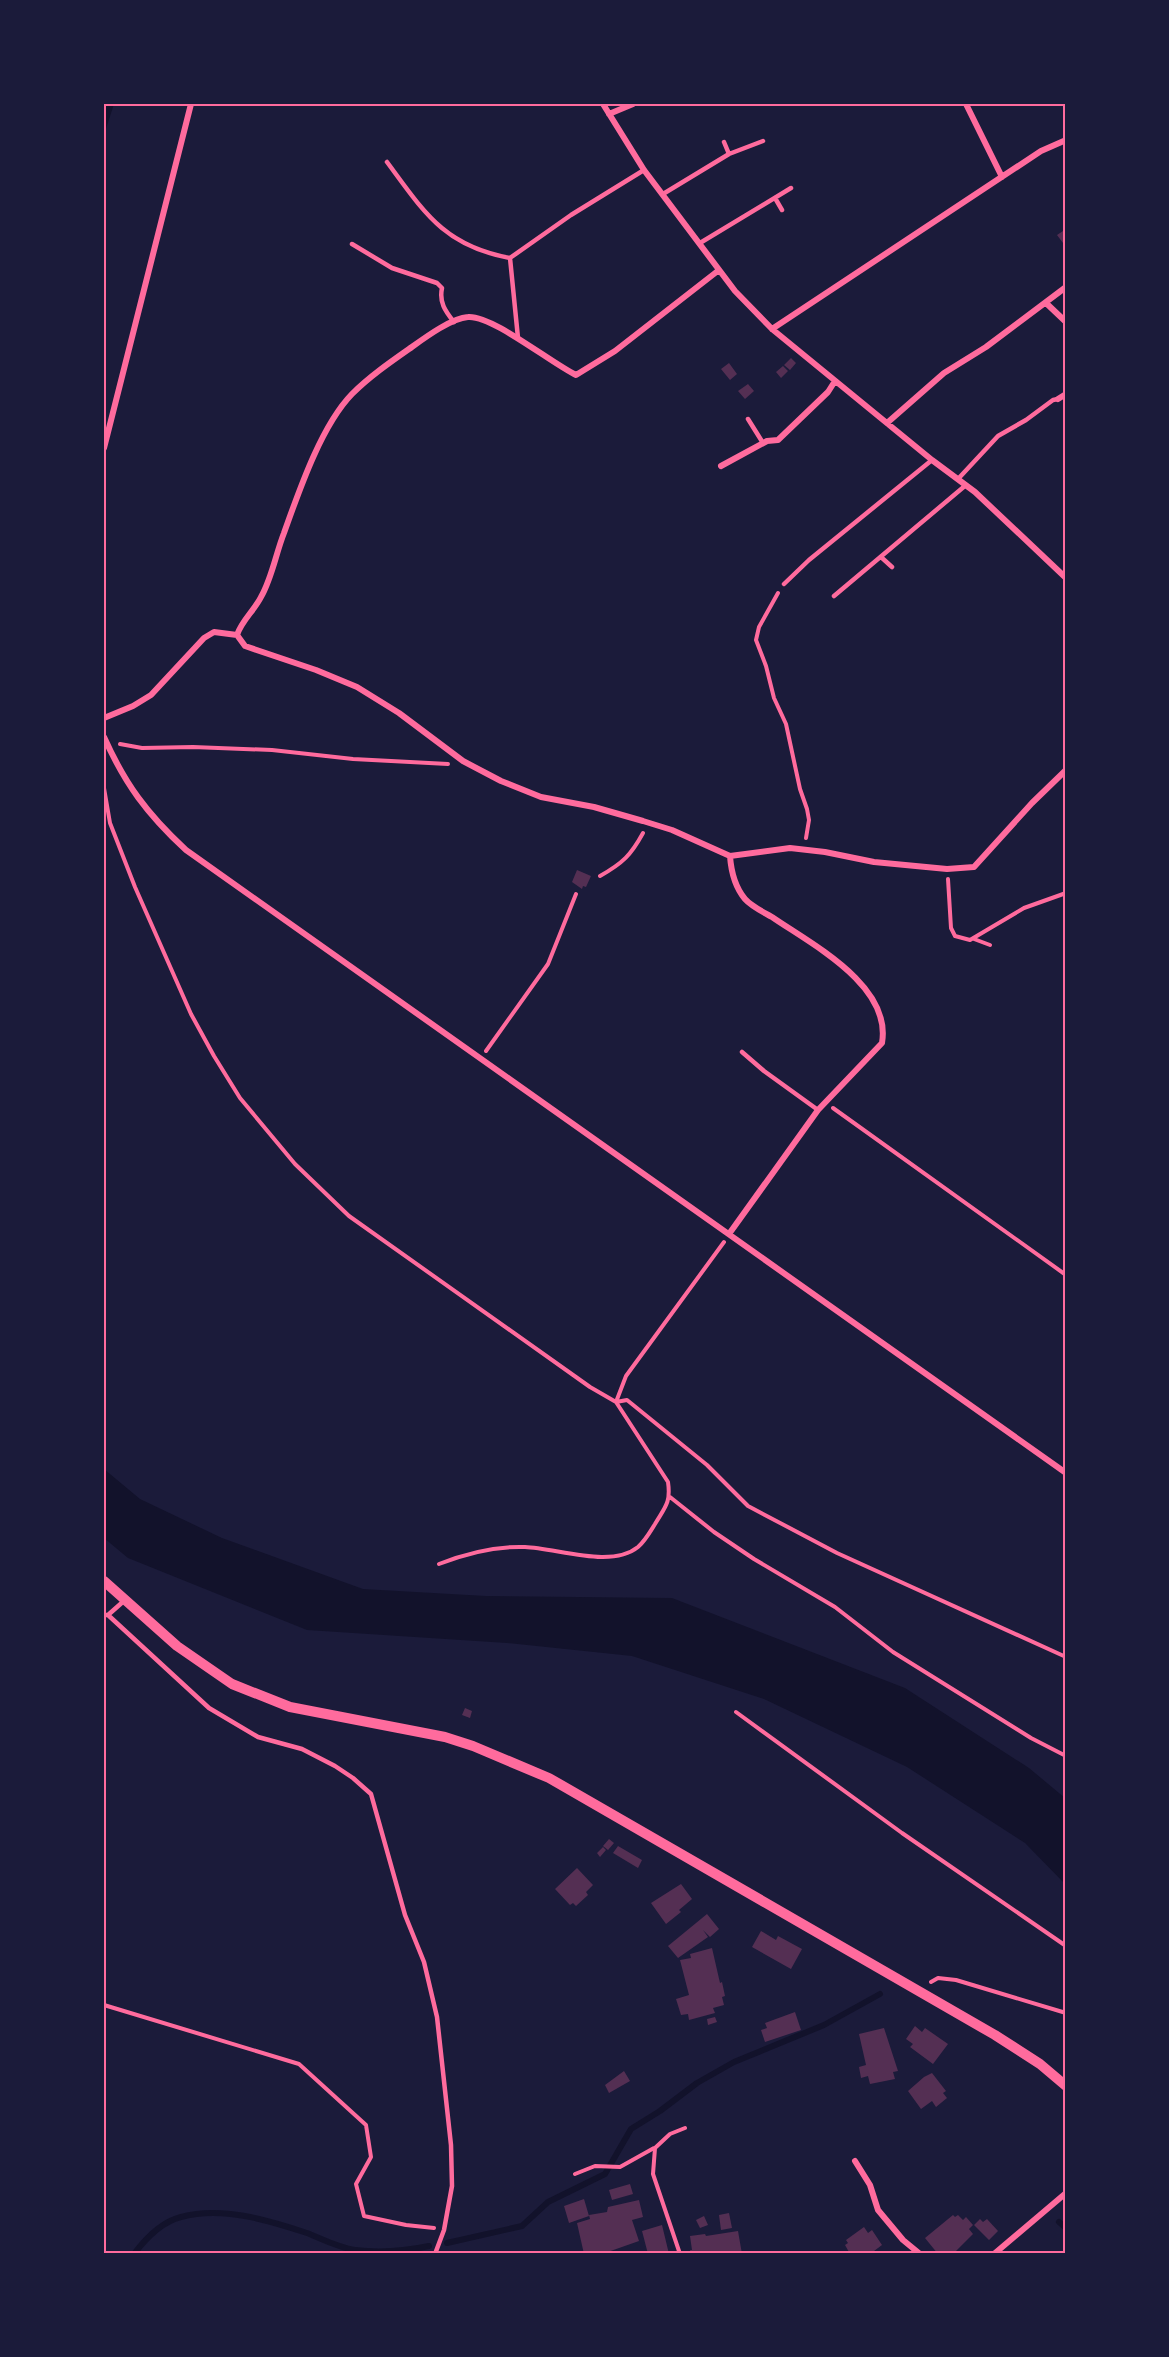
<svg xmlns="http://www.w3.org/2000/svg" width="1169" height="2357" font-family="Rubik,sans-serif">
  <rect width="100%" height="100%" fill="#1b1b3a"/>
  <!-- water -->
  <path fill="#12122b" d="M104,104H114L104,135Z
    M104,1469L140,1499L222,1538L363,1589L486,1596L672,1598L905,1688L1029,1768L1065,1798V1884L1025,1843L907,1767L764,1699L632,1656L507,1643L307,1630L128,1558L104,1538Z"/>
  <g fill="none" stroke-linecap="round" stroke-linejoin="round">
    <!-- stream -->
    <path stroke="#12122b" stroke-width="6" d="M1059,2222L1066,2228
      M447,2243L522,2226L548,2202L605,2174L631,2129L660,2111L697,2083L734,2062L824,2025L880,1994
      M134,2254C146,2238 161,2222 181,2217C222,2206 268,2220 307,2233C322,2239 339,2248 355,2250C379,2253 405,2251 429,2246"/>
  </g>
  <!-- building -->
  <path fill="#542f53" d="M1066,229V247L1057,235Z
    M791,358L796,363L790,370L784,365Z
    M729,363L737,374L730,380L721,369Z
    M783,366L788,371L781,378L776,372Z
    M748,384L754,391L745,399L738,391Z
    M577,870L591,876L586,887L583,886L582,889L572,882Z
    M465,1708L472,1711L470,1718L462,1715Z
    M609,1839L614,1843L608,1850L603,1846Z
    M618,1846L642,1860L638,1868L613,1853Z
    M603,1847L606,1850L600,1857L597,1853Z
    M577,1868L593,1885L586,1892L588,1895L576,1906L573,1903L570,1905L555,1889Z
    M681,1884L692,1899L679,1910L681,1912L666,1924L651,1903Z
    M707,1914L719,1929L710,1937L703,1930L708,1937L678,1958L668,1946Z
    M761,1931L776,1940L778,1936L802,1949L791,1969L752,1947Z
    M712,1948L720,1983L722,1982L725,1996L722,1997L724,2005L713,2008L715,2013L689,2020L688,2014L681,2015L676,1999L689,1995L680,1960L691,1958L690,1954Z
    M795,2012L801,2030L765,2042L761,2030L767,2028L765,2023Z
    M715,2017L717,2022L708,2025L707,2019Z
    M915,2026L922,2032L925,2028L948,2044L933,2064L910,2047L913,2044L906,2039Z
    M884,2028L898,2071L893,2072L895,2079L870,2084L868,2076L861,2078L859,2067L866,2065L859,2034Z
    M624,2071L630,2081L609,2093L605,2085Z
    M932,2073L946,2091L943,2093L947,2098L936,2107L932,2101L921,2109L908,2091L924,2077Z
    M630,2184L633,2194L612,2200L609,2190Z
    M584,2199L589,2216L569,2223L564,2206Z
    M639,2200L643,2217L632,2220L639,2241L602,2254H584L577,2223L590,2219L589,2215L607,2212L608,2207Z
    M729,2213L732,2228L721,2230L719,2215Z
    M953,2215L955,2217L958,2215L963,2220L966,2217L973,2225L969,2229L973,2234L953,2254H938L925,2238Z
    M704,2216L708,2225L700,2228L696,2220Z
    M980,2219L983,2222L987,2219L998,2231L989,2240L974,2225Z
    M662,2225L669,2254H648L642,2231Z
    M864,2227L868,2233L872,2230L882,2245L870,2254H850L845,2245L848,2243L846,2240Z
    M738,2231L742,2254H691L690,2250H692L690,2236L705,2234L706,2236Z"/>
  <g fill="none" stroke-linecap="round" stroke-linejoin="round">
    <!-- path -->
    <path stroke="#ff6b9d" stroke-width="4" d="M778,593L759,627L756,640L766,666L774,698L786,724L800,789L807,809L809,820L806,838
      M120,744L142,748L193,747L272,750L353,759L448,764
      M104,788L110,823L135,887L191,1014L214,1056L240,1098L295,1164L349,1216L590,1387L616,1402L668,1482C671,1503 665,1507 655,1524C650,1532 645,1541 638,1547C611,1569 557,1548 525,1547C495,1546 467,1553 439,1564
      M600,876C623,863 631,855 643,833
      M948,879L951,928L955,936L970,940L1024,908L1066,893
      M974,939L990,945
      M486,1051L548,964L576,894
      M833,1108L1066,1275
      M616,1402L627,1400L707,1465L748,1506L837,1553L1066,1657
      M616,1402L626,1376L724,1242
      M670,1497L714,1532L754,1559L835,1607L893,1652L1031,1738L1066,1756
      M736,1712L902,1833L1066,1946
      M931,1982L938,1978L956,1980L1066,2013
      M104,2005L299,2064L366,2125L371,2157L356,2184L364,2216L406,2225L434,2228
      M575,2174L595,2166L620,2167L654,2148
      M680,2254L653,2174L655,2148L670,2134L685,2128"/>
    <!-- service -->
    <path stroke="#ff6b9d" stroke-width="4.5" d="M724,142L729,154
      M387,162C424,212 444,246 510,258L571,215L644,170
      M663,194L729,154L763,141
      M775,198L782,210
      M700,243L791,188
      M352,244L392,268L437,283L442,288C439,302 445,311 454,322
      M510,258L518,338
      M748,419L763,443
      M958,479L998,436L1026,420L1053,400L1058,399
      M881,557L892,567
      M784,584L809,560L932,460
      M834,596L966,485
      M742,1052L764,1071L818,1110
      M104,1615H108L125,1600
      M108,1615L209,1708L258,1737L302,1749L335,1766L353,1778L371,1794L405,1915L424,1962L437,2017L451,2145L452,2186L444,2230L435,2254"/>
    <!-- minor -->
    <path stroke="#ff6b9d" stroke-width="6" d="M603,104L644,170L735,291L772,329L932,460L975,492L1066,578
      M966,104L1002,177
      M609,114L633,104
      M1046,303L1066,322
      M772,329L1041,151L1066,140
      M1058,399L1066,394
      M887,423L944,373L986,347L1066,287
      M104,448L191,104
      M721,466L767,441L778,440L828,392L835,381
      M237,635L245,646L316,670L357,687L399,713L463,761L501,781L541,797L594,807L643,821L672,830L730,856L790,848L825,852L874,862L947,869L974,867L1032,803L1066,770
      M104,718L133,706L151,695L204,638L214,632L237,635C242,620 254,611 261,597C272,578 276,553 284,533C299,491 321,426 352,394C369,377 389,363 409,349C423,339 451,318 468,317C492,315 551,363 576,375L615,351L719,270
      M104,737C125,784 147,814 186,850L1066,1473
      M729,1234L818,1110L882,1043C892,985 811,944 772,917C763,912 751,906 745,899C735,887 731,870 730,856
      M855,2161L870,2185L878,2210L903,2240L920,2254
      M994,2254L1066,2193"/>
    <!-- tertiary -->
    <path stroke="#ff6b9d" stroke-width="10" d="M104,1581L177,1646L232,1684L290,1707L445,1737L473,1746L549,1778L995,2035L1040,2064L1066,2086"/>
  </g>
  <!-- border -->
  <rect width="1169" height="2357" fill="none" stroke="#1b1b3a" stroke-width="210"/>
  <rect x="105" y="105" width="959" height="2147" fill="none" stroke="#ff6b9d" stroke-width="2"/>
</svg>
